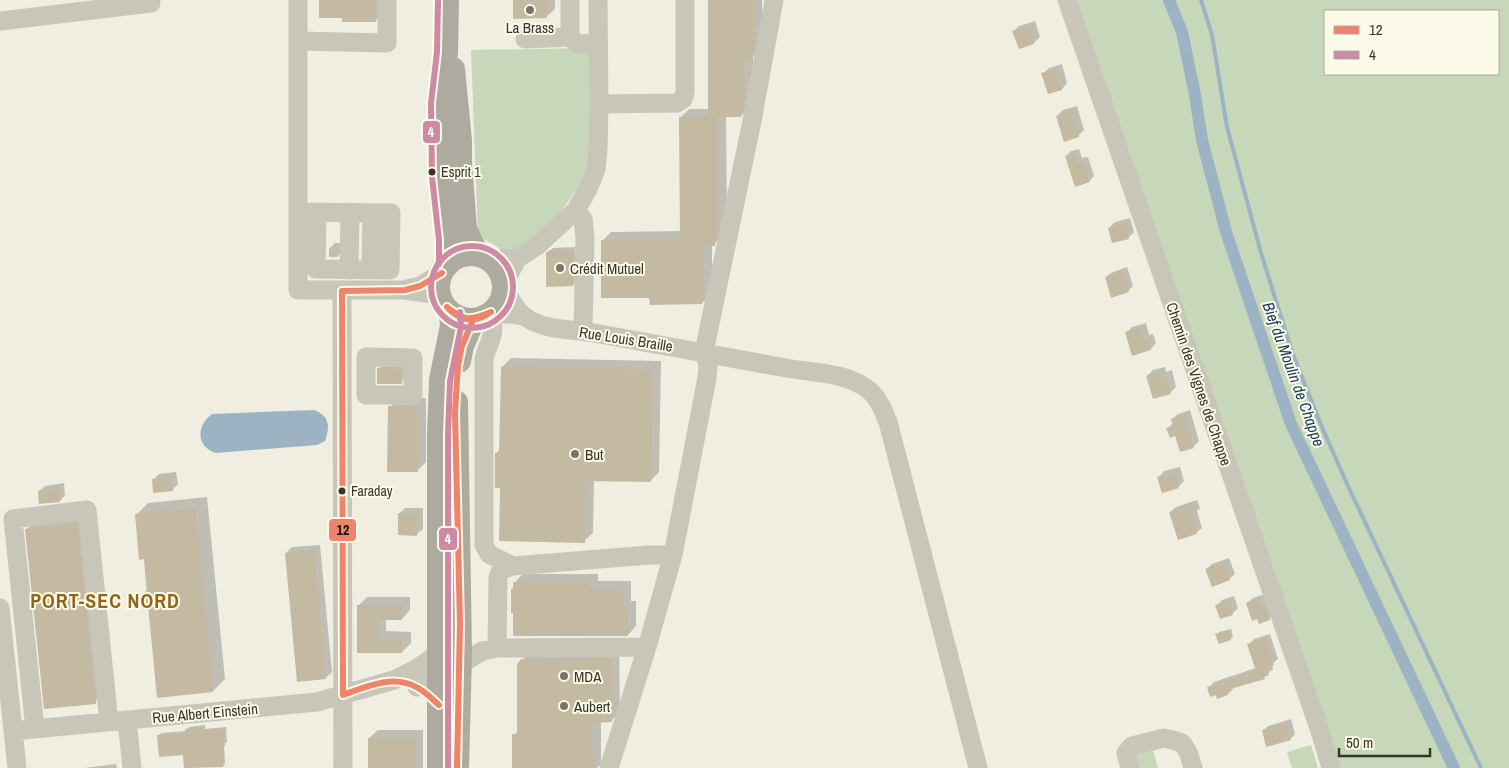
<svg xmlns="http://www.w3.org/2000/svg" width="1509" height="768" font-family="'Archivo Narrow',sans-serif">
  <rect width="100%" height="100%" fill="#efeee1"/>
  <!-- green -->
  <path fill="#c6d8b9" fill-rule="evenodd" d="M1067,0H1509V768H1331ZM1325,11H1498V74H1325Z
    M593,48L590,171L562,210L530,242L510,254L478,236L471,50Z
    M1311,745L1318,768H1292L1287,752Z
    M1152,747L1158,768H1133L1129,753Z"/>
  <!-- water -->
  <path fill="#9bb3c2" d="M314,410C330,416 330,427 325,441L317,445L216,453C196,447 196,426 212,414Z"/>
  <!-- shadow -->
  <path fill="#0003" d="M321,0H384V12L375,21L343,17Z
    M514,0H555V9L546,17Z
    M709,0H762V40L760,50L753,57V87L750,107L741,116H726L727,219L723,236L712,245V287L711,294L702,303L651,296L602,241L611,232L681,231L680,118L689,109H710Z
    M1035,21L1040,37L1034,43L1020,47L1013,32L1019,26Z
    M1062,64L1067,83L1062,89L1049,93L1043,74L1049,68Z
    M1077,106L1084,130L1078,136L1057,116L1063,110Z
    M1079,149L1082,158L1088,157L1094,176L1089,181L1066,156L1071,151Z
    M1130,218L1134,232L1129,237L1113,242L1109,228L1115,222Z
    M335,243H343V251L337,257H329V249Z
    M575,247V283L572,285L547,254L553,248Z
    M1127,267L1133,286L1128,291L1106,277L1111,273Z
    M1146,323L1149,335L1153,334L1156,343L1151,349L1126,333L1132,327Z
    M511,358L661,361L659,472L650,481L594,480L593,533L584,541L496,453L501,449L502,367Z
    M387,360L410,361V374L401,382L378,369Z
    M1165,367L1166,372L1172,370L1176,387L1171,392L1154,398L1147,376L1153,370Z
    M399,398H426V462L417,471L390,407Z
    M1190,410L1199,441L1193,447L1168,428L1173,423L1172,419L1178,414Z
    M1180,467L1184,481L1178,487L1159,477L1164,471Z
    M176,472L178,484L172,490L154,479L159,474Z
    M64,483L65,495L60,501L39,491L45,486Z
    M207,497L225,679L213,691L149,604L141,596L148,589L145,558L136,515L148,503Z
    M1197,500L1200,508L1197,511L1202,528L1196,533L1170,512L1176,507Z
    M405,508H423V529L417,534L399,514Z
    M85,514L104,693L95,702L27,529L36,520Z
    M320,545L332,672L326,678L286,553L292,547Z
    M1229,558L1235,574L1229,579L1207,569L1212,564Z
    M523,574H598V581H631V601H636V626L628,635L512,589L514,587V583Z
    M1264,594L1275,613L1269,619L1247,603L1253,598Z
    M1234,596L1238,608L1232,614L1217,606L1222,600Z
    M367,597H410V610L402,619H386V631L411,632V643L402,652H358V606Z
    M1231,629L1233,636L1231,639L1217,635L1219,632Z
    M1270,634L1278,659L1272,664L1273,669L1264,677L1232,687L1233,689L1228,694H1217L1209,688L1214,682L1256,668L1249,644L1254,639Z
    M619,650L620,712L611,721H601V764L597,768H514V735L519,730L522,660L531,651Z
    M1291,719L1295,734L1290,739L1263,731L1268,726Z
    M205,725V729L226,727L227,742L224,744L225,764L223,766L185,768L184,753L158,736L161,733L187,731L189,727Z
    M378,730H423V768H369V738Z
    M116,764L117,768H84Z"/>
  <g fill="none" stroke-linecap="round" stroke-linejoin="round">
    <!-- stream -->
    <path stroke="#9bb3c2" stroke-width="4" d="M1201,0L1212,35L1227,127L1261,253L1292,352L1321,425L1348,486L1481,768"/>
    <!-- canal -->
    <path stroke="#9bb3c2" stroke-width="12" d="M1169,0L1182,32L1195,95L1202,140L1226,232L1291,424L1454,768"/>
  </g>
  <!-- building -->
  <path fill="#c4b9a1" d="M319,0H376V22H342V18H319Z
    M513,0H547V18L513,19Z
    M708,0H753L754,49L752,60H745V97L741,117H718V228L715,246H704V296L702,304L650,305L649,298H601V240H680L679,117H708Z
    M1029,25L1034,44L1019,49L1012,31Z
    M1056,69L1062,90L1048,94L1041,73Z
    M1071,111L1079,137L1064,142L1056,116Z
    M1074,153L1077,163L1083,161L1090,182L1075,187L1065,156Z
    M1125,223L1129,239L1112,243L1108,228Z
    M573,249V286L546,287V253L550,250Z
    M1123,271L1129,292L1111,298L1105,277Z
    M1140,328L1144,340L1148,338L1151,350L1132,356L1125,332Z
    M501,367L653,369L651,482L586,481L585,543L499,541L500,488H495V453H499Z
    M377,368L402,369V384H377Z
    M1159,372L1161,377L1166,375L1171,394L1153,399L1146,376Z
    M388,406H417L418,472H387Z
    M1184,415L1194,448L1180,452L1175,436L1170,438L1166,428L1173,426L1171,419Z
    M1174,472L1179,488L1162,493L1157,477Z
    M171,477L173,491L153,493L152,479Z
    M58,488L60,502L39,504L38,491Z
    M1192,505L1195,515L1192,516L1197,534L1178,540L1169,512Z
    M195,508L213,692L157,698L148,605L141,606L140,595H147L144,559L139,560L135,514Z
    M398,513L418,514L417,536L398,535Z
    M77,523L96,704L44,709L25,529Z
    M314,550L326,679L297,682L285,553Z
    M1224,563L1230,580L1212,587L1205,569Z
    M513,582H589V589H623V609H628V636H513V613H511V589H513Z
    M1258,599L1261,608L1265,607L1270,620L1259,624L1257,619L1252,621L1246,603Z
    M1228,601L1233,615L1220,619L1215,605Z
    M357,605H402V620H378V640H402V653H357Z
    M1228,630L1231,640L1219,644L1215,634Z
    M1265,638L1274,665L1266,667L1269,675L1264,677L1265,679L1227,690L1228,695L1217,699L1216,695L1210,697L1207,687L1256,671L1247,644Z
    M611,658L612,722L592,723L593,768H512V734H517V664L521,659Z
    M1286,723L1291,740L1266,747L1262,730Z
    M202,727L203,731L224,729L225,746H221L223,767L184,768L183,755L159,757L157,735L186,733L185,729Z
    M368,738H415V768H368Z"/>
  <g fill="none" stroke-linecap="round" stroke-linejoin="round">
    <!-- minor -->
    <path stroke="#c8c6b9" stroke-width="19" d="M298,0V290H405L439,295
      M570,0V37L577,44L598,43
      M1067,0L1320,731L1331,768
      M0,21L151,3L150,0
      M525,39L570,37
      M298,41L387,43V0
      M599,104L677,103L683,99L685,93V0
      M576,210L583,219L585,237L583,331
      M298,212L391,213L390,270L316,269L317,212
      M488,258L517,259
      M349,270L350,212
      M371,270L372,213
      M504,284L517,259L538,245L576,210L588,189L596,169L598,150L599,104L598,0
      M505,287C509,297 515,309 523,315C540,330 568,329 589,332C655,344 720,356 786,368C813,373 843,372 866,388C878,396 883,410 888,422L978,768
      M407,289L420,286L442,273
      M342,291L343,768
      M704,352L752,121L774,0
      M366,357L413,358V395H366Z
      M513,566L489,554L484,545V359C489,338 497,338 490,314H511L523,316
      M0,608L17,768
      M497,648L498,577L501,570L513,566L649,555H673
      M460,665L482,651L497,648L647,647
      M417,687L439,673L446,666
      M127,720L132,768
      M35,729L13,519L87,510L109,722
      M13,731L317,702L394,680L416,669L439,653
      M609,768L647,647L673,555L707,378L708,367L705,352
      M1130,768L1126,753L1132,746L1164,738L1173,740L1182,743L1188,752L1193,768"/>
    <!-- major -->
    <path stroke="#adaa9f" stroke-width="24" d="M447,0L446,53L440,103L441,177L448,240V264
      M453,69L460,141V164L465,229L477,254
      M438 287a33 33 0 1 1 66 0a33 33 0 1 1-66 0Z
      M459,361L462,346L473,320
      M456,402L460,654L457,768
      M439,768V435L441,380L452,326L451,313"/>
    <defs>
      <path id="bus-1" d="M342,291L343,695
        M342,291L405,290L420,286L442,273
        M447,307C464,321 470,321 491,312
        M447,307C459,321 476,324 491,312
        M343,695C367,686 394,674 418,688C426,692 432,699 439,705
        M457,768L460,624L455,412L458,366L462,346L473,320"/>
      <path id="bus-2" d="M438,0L437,52L431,103L432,177L439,240V264
        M431 287a41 41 0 1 1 82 0a41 41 0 1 1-82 0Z
        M448,768V435L450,381L461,327L460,312"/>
    </defs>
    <!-- bus-1 casing -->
    <use href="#bus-1" stroke="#fcfae8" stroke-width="10"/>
    <!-- bus-2 casing -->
    <use href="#bus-2" stroke="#fcfae8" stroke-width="10"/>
    <!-- bus-1 -->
    <use href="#bus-1" stroke="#f0836c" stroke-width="6"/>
    <!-- bus-2 -->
    <use href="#bus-2" stroke="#ce8aa5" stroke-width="6"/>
  </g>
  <!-- markers -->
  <g fill="#797568" stroke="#fcfae8" stroke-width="2">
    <circle cx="530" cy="10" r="5"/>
    <circle cx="560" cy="268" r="5"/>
    <circle cx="575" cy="454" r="5"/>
    <circle cx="564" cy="676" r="5"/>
    <circle cx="564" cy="706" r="5"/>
  </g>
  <g fill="#393427" stroke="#fcfae8" stroke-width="2">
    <circle cx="432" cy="172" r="4.5"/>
    <circle cx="342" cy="491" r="4.5"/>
  </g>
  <g text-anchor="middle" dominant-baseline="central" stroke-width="4" stroke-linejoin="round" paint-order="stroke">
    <!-- bus labels -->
    <g font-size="14" fill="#393427" stroke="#fcfae8" text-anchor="start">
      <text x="441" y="172">Esprit 1</text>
      <text x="351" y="491">Faraday</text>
    </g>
    <!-- poi labels -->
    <g font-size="15" fill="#393427" stroke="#fcfae8" text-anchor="start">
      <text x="530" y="27" text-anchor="middle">La Brass</text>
      <text x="570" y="268">Crédit Mutuel</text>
      <text x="585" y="454">But</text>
      <text x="574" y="676">MDA</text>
      <text x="574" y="706">Aubert</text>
    </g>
    <!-- street labels -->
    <g font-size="15" fill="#393427" stroke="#fcfae8">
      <text transform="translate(626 339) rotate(9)">Rue Louis Braille</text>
      <text transform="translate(1199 384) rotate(71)">Chemin des Vignes de Chappe</text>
      <text transform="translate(205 713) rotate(-5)">Rue Albert Einstein</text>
    </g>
    <!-- water labels -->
    <g font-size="16" font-style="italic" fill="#183f60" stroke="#fcfae8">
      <text transform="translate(1294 374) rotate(70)">Bief du Moulin de Chappe</text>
    </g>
    <!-- district labels -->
    <g font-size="20" font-weight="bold" letter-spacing="1" fill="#926417" stroke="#fcfae8">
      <text x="105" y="600">PORT-SEC NORD</text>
    </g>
  </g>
  <g stroke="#fcfae8" stroke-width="2">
    <rect x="422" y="120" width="19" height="24" rx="5" fill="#ce8aa5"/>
    <rect x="328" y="518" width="29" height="24" rx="5" fill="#f0836c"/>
    <rect x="438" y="527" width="20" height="24" rx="5" fill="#ce8aa5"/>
  </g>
  <g font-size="14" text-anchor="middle" font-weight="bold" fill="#fff">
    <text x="431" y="137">4</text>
    <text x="448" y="544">4</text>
  </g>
  <g font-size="14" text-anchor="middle" font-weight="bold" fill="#111">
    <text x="343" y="535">12</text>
  </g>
  <!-- legend -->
  <rect x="1324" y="10" width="175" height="65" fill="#fcfae8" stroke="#aeab9b"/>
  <rect x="1334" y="26" width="25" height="8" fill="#f0836c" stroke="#aeab9b"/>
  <text x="1369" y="35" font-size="15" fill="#393427">12</text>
  <rect x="1334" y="51" width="25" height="8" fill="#ce8aa5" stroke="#aeab9b"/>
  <text x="1369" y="60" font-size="15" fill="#393427">4</text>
  <!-- scale -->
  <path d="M1339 748v8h91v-8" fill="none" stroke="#393427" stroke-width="2.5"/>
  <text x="1346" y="748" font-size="15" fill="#393427" stroke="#fcfae8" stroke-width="4" paint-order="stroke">50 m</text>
</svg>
